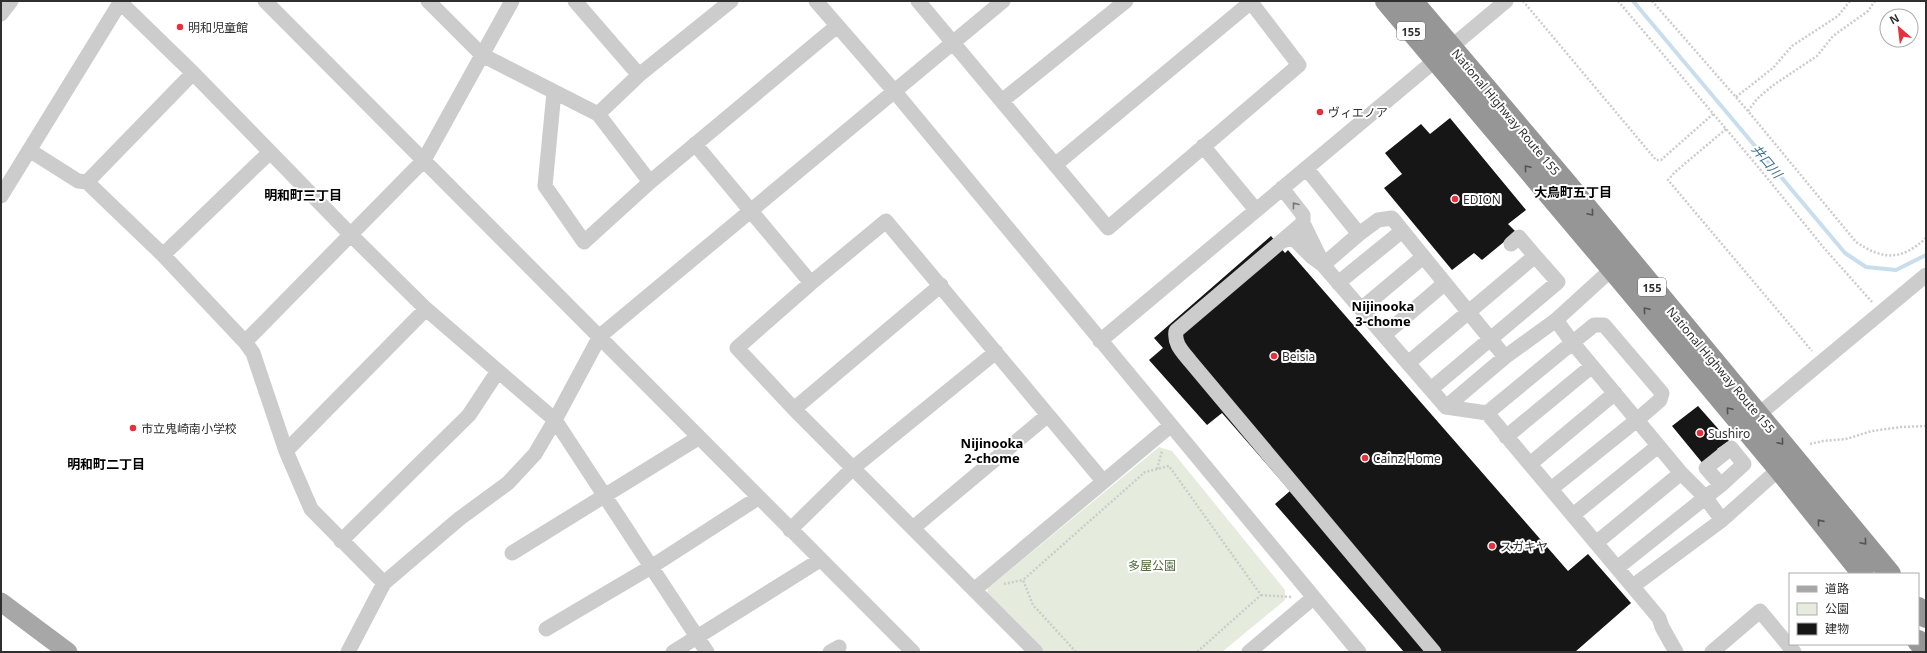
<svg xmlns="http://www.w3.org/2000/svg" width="1927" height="653" font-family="'Noto Sans','Noto Sans JP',sans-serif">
  <rect width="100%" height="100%" fill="#fff"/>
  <!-- green -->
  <path fill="#e5ecdd" d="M1159,447L1172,451L1285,590V600L1222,652H1045L987,595L988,588Z"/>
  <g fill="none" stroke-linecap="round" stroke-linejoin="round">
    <!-- stream -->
    <path stroke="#c9deec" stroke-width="4" d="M1633,1L1845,253L1866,267L1896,270L1926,255"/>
  </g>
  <!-- building -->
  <path fill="#161616" d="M1450,118L1526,210L1508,224L1516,232L1482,260L1474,253L1452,270L1384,188L1402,174L1385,153L1421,124L1430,134Z
    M1271,236L1285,253L1288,250L1568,571L1588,554L1631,603L1575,652H1404L1275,504L1290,491L1222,413L1207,425L1149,360L1163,348L1154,338Z
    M1698,406L1729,441L1717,449L1720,452L1704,465L1672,426Z"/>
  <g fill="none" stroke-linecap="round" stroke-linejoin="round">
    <!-- path -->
    <path stroke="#ccc" stroke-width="2.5" stroke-dasharray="2 2" stroke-linecap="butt" d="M1523,1L1656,160H1661L1713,114
      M1618,1L1759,168L1824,248L1872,302
      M1652,1L1748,111L1856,242C1883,260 1901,261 1926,238
      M1736,97L1773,68L1792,46L1838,16L1850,1
      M1748,111L1757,99L1772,86L1817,56L1833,36L1868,11L1875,1
      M1726,129L1675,172L1668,180L1812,351
      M1810,444L1823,441L1846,439L1872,431L1901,427L1926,426
      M1157,469L1162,451
      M1004,584L1023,580
      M1261,595L1292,597
      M1076,652L1033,605L1023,580L1145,472L1169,466L1261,595L1197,652"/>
    <!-- minor -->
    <path stroke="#ccc" stroke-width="15" d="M119,1L193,73L352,236L426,309L555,420L707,652
      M265,1L913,652
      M428,1L482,55L598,114L650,182
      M575,1L639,75
      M816,1L895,92L1359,652
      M918,1L1108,228L1299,65L1250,1
      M1,14L11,1
      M554,92L545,186L584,242L650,182L837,26
      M1003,100L1126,1
      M598,114L639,75L731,1
      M695,144L811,283
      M1203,146L1256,210
      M29,150L78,181L87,182L163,255L245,342L253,353L286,451L311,509L384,583
      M1055,165L1251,2
      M1306,168L1359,234
      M87,182L193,73
      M1282,188L1303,215V223L1321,260
      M1,196L121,1
      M1303,223L1176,331C1174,344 1182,351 1190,361L1434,652
      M1282,241L1293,238L1312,257L1323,265L1446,407L1487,413L1659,618L1662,627L1676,652
      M1511,244L1519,237L1535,256
      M163,255L270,152
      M1323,265L1359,234L1378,220L1392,218L1505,357
      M1338,283L1402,231
      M1361,309L1423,257
      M1556,320L1572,342L1681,473L1705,497L1722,520
      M1384,335L1445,283
      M1100,341L1506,1
      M245,342L424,160L512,1
      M1408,363L1535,256L1558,282L1431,389
      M1446,407L1505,357L1556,320L1612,269
      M794,409L941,285
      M1487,413L1594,325H1604L1662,393L1660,400L1637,420L1551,489
      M1758,415L1926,275
      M1506,437L1592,366
      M286,451L426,309
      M1530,464L1615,393
      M1573,515L1658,446
      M913,528L1048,415
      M790,530L853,468L996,352
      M341,541L469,415L498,371
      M1596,543L1681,473
      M512,553L698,438
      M1617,568L1721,485L1744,464L1731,448L1706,468L1721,485
      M1633,586L1722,520L1779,469
      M974,590L1170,426
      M546,629L651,567L758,498
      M348,652L384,583L459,519L508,483L535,454L555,420L600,336L1003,1
      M673,652L820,560
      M830,652L839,647
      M1036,652L794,409L737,348L811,283L886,221L1103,481
      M1249,652L1313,598
      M1712,652L1760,611L1794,652"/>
    <!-- major -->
    <path stroke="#a7a7a7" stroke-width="19" d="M1,602L68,652"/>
    <!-- highway -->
    <path stroke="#969696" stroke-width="22" d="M1386,1L1612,269L1779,469L1863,574
      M1412,1L1567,184L1890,574
      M1918,608L1926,617
      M1918,641L1926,651"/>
  </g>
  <!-- one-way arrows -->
  <defs><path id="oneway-chevron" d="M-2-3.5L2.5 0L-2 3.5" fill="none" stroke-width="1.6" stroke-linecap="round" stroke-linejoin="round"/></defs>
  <g stroke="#535353">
    <use href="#oneway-chevron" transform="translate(1527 168) rotate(-130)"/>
    <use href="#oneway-chevron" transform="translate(1591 213) rotate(50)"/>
    <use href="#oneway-chevron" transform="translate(1646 310) rotate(-130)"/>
    <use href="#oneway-chevron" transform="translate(1729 410) rotate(-130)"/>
    <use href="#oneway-chevron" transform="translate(1781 442) rotate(50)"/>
    <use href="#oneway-chevron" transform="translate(1820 522) rotate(-129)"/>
    <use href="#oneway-chevron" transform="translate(1864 542) rotate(50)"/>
  </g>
  <use stroke="#767676" href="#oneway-chevron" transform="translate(1295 205) rotate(-128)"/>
  <!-- markers -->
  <g fill="#e7303d" stroke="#fff" stroke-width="1.5">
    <circle cx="180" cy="27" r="4"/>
    <circle cx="1320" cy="112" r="4"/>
    <circle cx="1455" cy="199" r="4"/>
    <circle cx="1274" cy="356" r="4"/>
    <circle cx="133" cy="428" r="4"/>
    <circle cx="1700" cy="433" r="4"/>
    <circle cx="1365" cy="458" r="4"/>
    <circle cx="1492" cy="546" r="4"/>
  </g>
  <g text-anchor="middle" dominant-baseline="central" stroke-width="4" stroke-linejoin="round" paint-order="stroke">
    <!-- shield labels -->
    <g fill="#fff" stroke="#6d6d6d" stroke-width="1">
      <rect x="1397" y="22" width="28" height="18" rx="3"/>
      <rect x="1638" y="278" width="28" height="18" rx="3"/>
    </g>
    <g font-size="11" font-weight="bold" fill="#2f2f2f">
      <text x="1411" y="31">155</text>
      <text x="1652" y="287">155</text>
    </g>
    <!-- poi labels -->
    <g font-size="12" fill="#2f2f2f" stroke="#fff" text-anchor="start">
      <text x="188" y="27">明和児童館</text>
      <text x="1328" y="112">ヴィエノア</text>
      <text x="1463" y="199">EDION</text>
      <text x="1282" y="356">Beisia</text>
      <text x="141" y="428">市立鬼崎南小学校</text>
      <text x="1708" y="433">Sushiro</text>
      <text x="1373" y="458">Cainz Home</text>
      <text x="1500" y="546">スガキヤ</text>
    </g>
    <!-- street labels -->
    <g font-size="12" fill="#2f2f2f" stroke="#fff">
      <text transform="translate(1506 112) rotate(50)">National Highway Route 155</text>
      <text transform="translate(1721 370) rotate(50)">National Highway Route 155</text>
    </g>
    <!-- park labels -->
    <g font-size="12" fill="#526b3c" stroke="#fff">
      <text x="1152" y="565">多屋公園</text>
    </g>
    <!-- water labels -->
    <g font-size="13" font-style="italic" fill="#3c7092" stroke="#fff">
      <text transform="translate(1767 161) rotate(50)">井口川</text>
    </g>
    <!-- neighbourhood labels -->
    <g font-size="13" font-weight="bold" fill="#000" stroke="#fff">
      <text x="1573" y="192">大鳥町五丁目</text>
      <text x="303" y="195">明和町三丁目</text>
      <text x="1383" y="306">Nijinooka<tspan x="1383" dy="15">3-chome</tspan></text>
      <text x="992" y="443">Nijinooka<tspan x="992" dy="15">2-chome</tspan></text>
      <text x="106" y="464">明和町二丁目</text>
    </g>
  </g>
  <!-- border -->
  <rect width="1927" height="653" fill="none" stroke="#2f2f2f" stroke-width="4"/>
  <!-- legend -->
  <rect x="1789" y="573" width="130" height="72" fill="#ffffff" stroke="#acacac"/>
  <rect x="1797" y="586" width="20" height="6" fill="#a7a7a7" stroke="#acacac"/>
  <text x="1825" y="593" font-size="12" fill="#2f2f2f">道路</text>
  <rect x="1797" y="603" width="20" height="12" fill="#e5ecdd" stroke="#acacac"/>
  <text x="1825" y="613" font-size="12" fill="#2f2f2f">公園</text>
  <rect x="1797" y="623" width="20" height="12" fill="#161616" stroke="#acacac"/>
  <text x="1825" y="633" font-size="12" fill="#2f2f2f">建物</text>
  <!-- north arrow -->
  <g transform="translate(1899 28) rotate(332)"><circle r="19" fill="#ffffff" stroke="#acacac"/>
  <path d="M0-3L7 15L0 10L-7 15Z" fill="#e7303d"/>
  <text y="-6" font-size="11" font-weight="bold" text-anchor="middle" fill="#2f2f2f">N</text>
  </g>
</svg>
